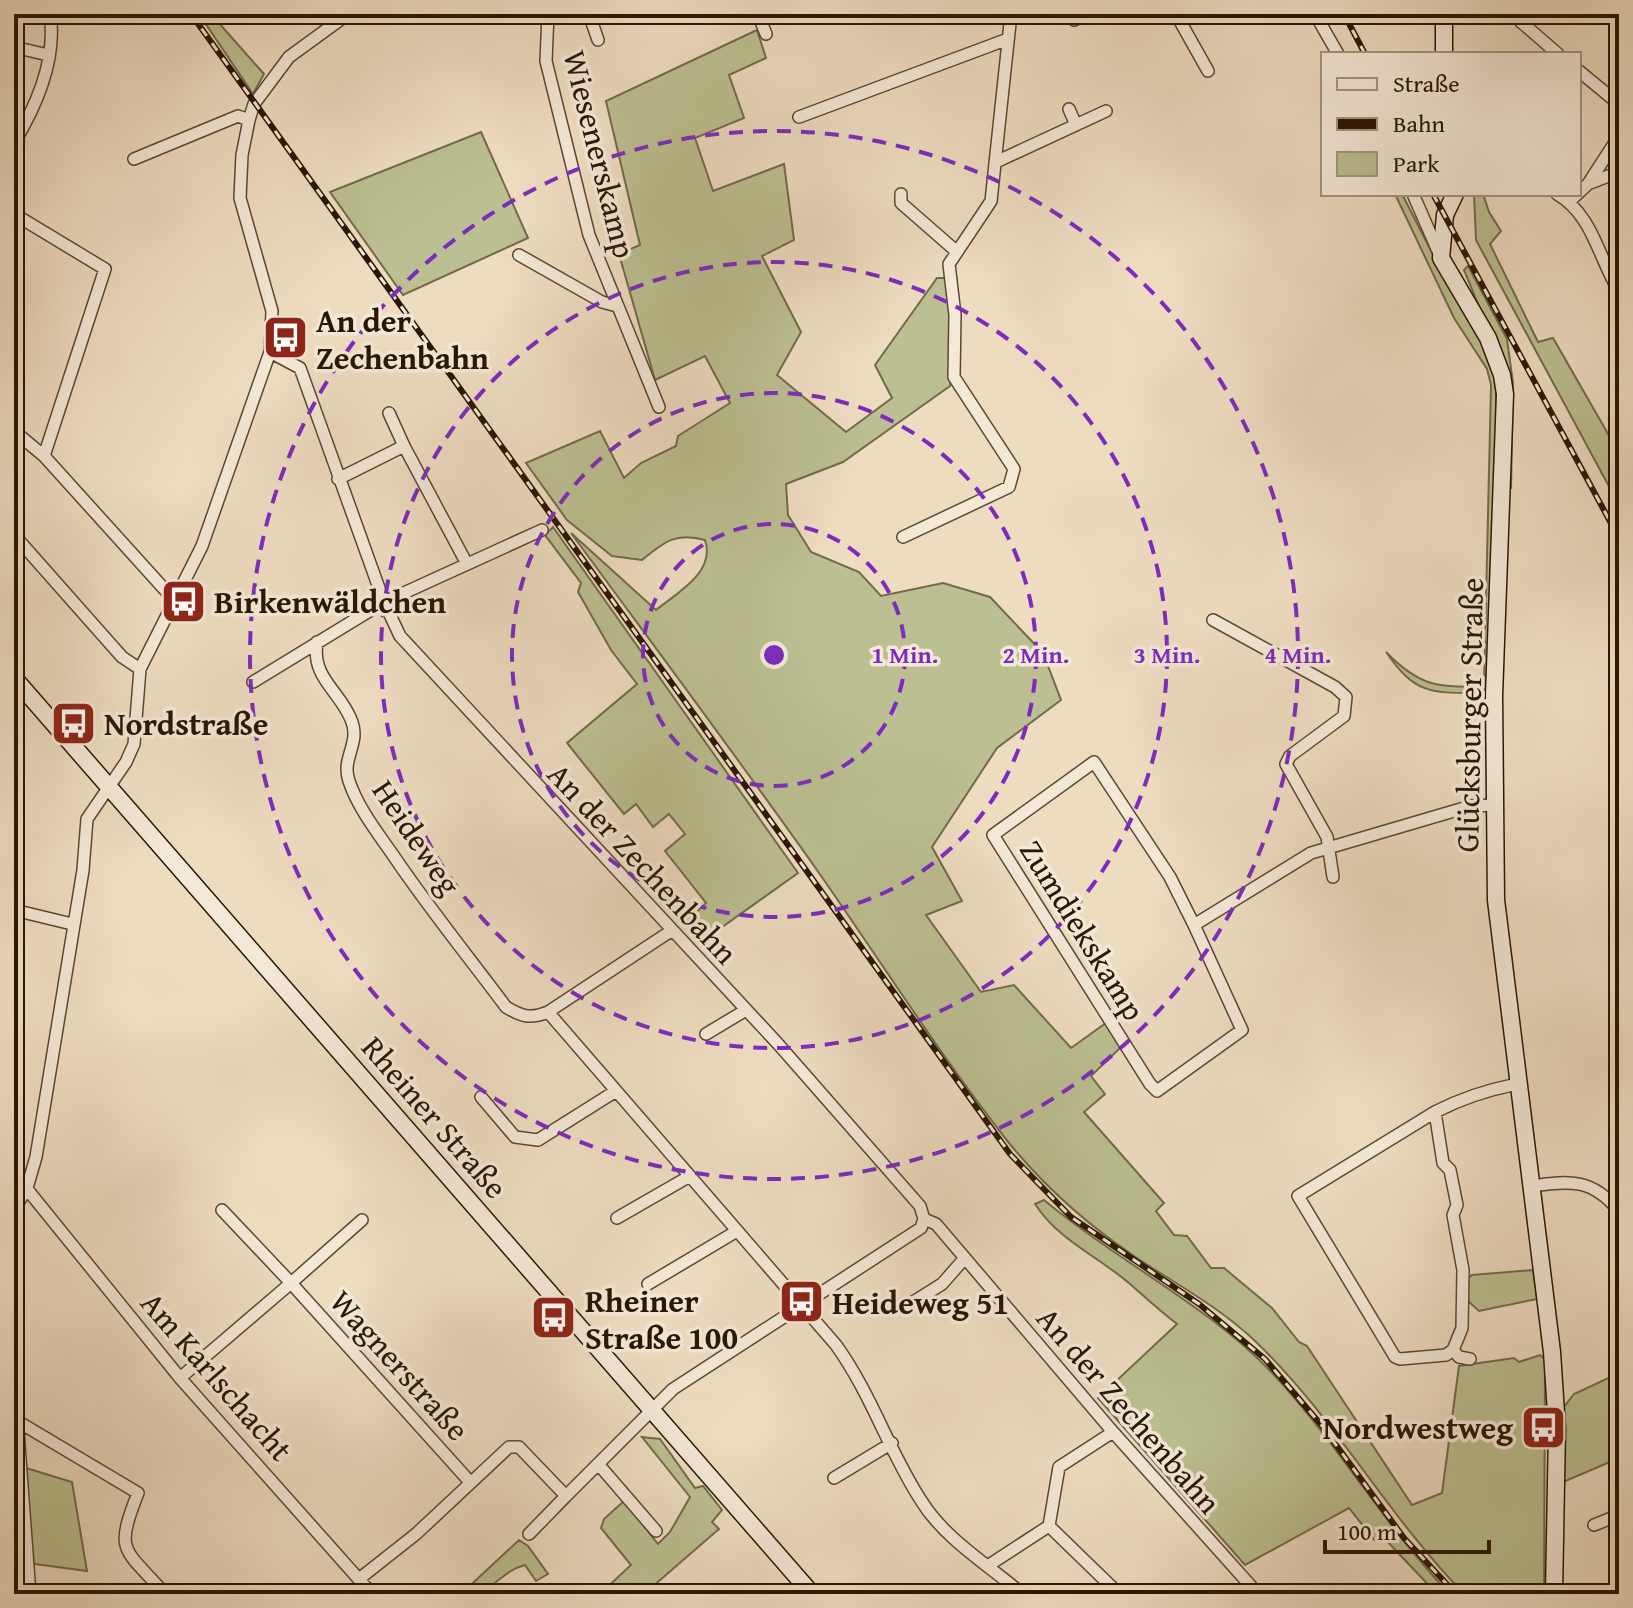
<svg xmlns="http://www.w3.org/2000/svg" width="1633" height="1608" font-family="'Gentium Book Plus',serif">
  <rect width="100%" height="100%" fill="#eedcc1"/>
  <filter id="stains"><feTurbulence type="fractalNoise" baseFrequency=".0025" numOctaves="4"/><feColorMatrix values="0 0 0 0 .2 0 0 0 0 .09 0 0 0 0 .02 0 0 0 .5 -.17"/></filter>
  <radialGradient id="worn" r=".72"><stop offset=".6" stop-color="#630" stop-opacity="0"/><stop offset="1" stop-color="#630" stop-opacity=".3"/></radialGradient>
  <!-- green -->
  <path fill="#bbbf91" stroke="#726a4a" stroke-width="2" d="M199,14H211L264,74L253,94Z
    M757,30L766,58L729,75L744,118L695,138L713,191L784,164L794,240L762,256L801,332L777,375L846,432L892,398L875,365L937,278H949L953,355L950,386L843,462L786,484L788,515L811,552L859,572L881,596L943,583L990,597L1043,653L1061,700L997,748L932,847L962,901L926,915L981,992L1014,985L1071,1048L1106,1023L1121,1047L1091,1076L1105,1094L1084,1112L1164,1203L1156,1211L1174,1235L1187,1236L1211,1268H1224L1272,1308L1299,1342L1307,1346L1412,1505L1442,1493L1459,1366L1514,1358L1519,1362L1540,1355L1545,1359L1544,1594H1464C1387,1515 1334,1416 1254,1340C1218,1306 1174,1283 1134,1256C1088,1225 1044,1186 1009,1143C941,1057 882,963 819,873C738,758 654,646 571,533L656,610C677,593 716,572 705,540C676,532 665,541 642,560L612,556L567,520L526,463L600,431L624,478L641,463L676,446L678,436L730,403L705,356L655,380L619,254L640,245L606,101Z
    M481,132L528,238L403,295L330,192Z
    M1395,194H1402L1445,278L1454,287L1485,349L1496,381V454L1487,688L1479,693C1430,693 1415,694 1386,652C1419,686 1437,688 1484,686L1491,385L1487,369L1454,318Z
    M1474,194H1483L1489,212L1501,231L1490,244L1538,342L1553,338L1619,453V505L1476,240Z
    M1468,266L1507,339L1513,383L1511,489L1490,333L1464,270Z
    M553,527L798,873L704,940L686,922L706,903L665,851L685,834L669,814L653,827L636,804L624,814L567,743L637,684L611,650L578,592L581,583L545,535Z
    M1044,1200C1118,1262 1210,1306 1275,1376C1339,1445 1385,1527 1450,1594H1437L1384,1538L1376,1542L1349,1508L1245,1565L1098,1398L1177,1324C1161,1312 1146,1298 1130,1284C1098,1256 1059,1241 1035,1204Z
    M1533,1270L1537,1299L1479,1311L1468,1301L1467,1279L1472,1275Z
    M1619,1373V1458L1561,1483L1563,1408L1574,1394Z
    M642,1437L660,1439L695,1488L703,1486L722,1510L712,1522L719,1529L644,1594H600L631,1565L601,1528L604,1519L624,1501L658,1544L670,1532L690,1497Z
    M26,1468L72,1482L87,1571L20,1562L22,1594H14V1529L30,1526Z
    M519,1540L528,1546L548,1574L536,1581L525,1565C496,1573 497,1594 461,1594Z"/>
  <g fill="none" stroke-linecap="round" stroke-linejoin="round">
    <defs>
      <path id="street" d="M548,14L546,61L589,235L659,407
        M589,14L598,40
        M758,14L766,34
        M1176,14L1208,71
        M1315,14L1338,54
        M1517,14L1521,22L1558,54
        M1074,20L1088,14
        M14,47L48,55
        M1579,71L1619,104
        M1069,109L1076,125
        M799,117L1008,39
        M14,143C37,105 57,59 50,14
        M134,159L238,116L249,120
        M998,161L1106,111
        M1590,183L1619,172
        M901,194V203L956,251
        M1413,194L1441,258
        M1557,194C1593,215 1598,257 1619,291
        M1571,200L1588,184L1619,136
        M14,214L105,269L44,456L175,601
        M519,255L602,302L617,306
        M1619,319V325
        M270,352L300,368L384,602L400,636L779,1045L920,1206L924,1219L921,1228L673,1389L566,1496L519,1447H509L416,1534L359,1579
        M14,431L44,456
        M404,446L467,564
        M338,479L404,446L389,413
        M14,535L122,657L140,669
        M903,537L1009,487L1014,469L954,377L955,315L949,264L991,201L1011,14
        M1213,620L1335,687L1346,697L1344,716L1290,756L1286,764L1327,837L1333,877
        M317,642C311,679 341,691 352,722C360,744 341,759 349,781C358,808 377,832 393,855C428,907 468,956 506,1007C522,1017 531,1019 548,1012L671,931
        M253,682L384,602L542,530
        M14,910L72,924
        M1194,925L1242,1030L1157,1091L1150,1084L993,835L1094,762L1170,877L1194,925L1311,853L1471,806L1495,805
        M548,1012L836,1345C872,1395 889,1452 922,1502C945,1539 990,1566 1022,1594
        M706,1034L746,1010
        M481,1097L515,1137L538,1140L616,1091
        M1435,1112L1443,1163L1450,1170L1457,1205L1453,1215L1463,1270L1462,1328L1453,1350L1446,1355L1400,1359L1395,1357L1298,1196L1435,1112C1462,1098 1487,1090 1517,1084
        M14,1173L180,1378L372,1594
        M1532,1186C1570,1180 1593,1179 1619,1211
        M14,1210L27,1188L36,1157L83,870L87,819L126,762L134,744L140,669L202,546L270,352L272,311L240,198L242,155L249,120L254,104L289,57L348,14
        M617,1218L690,1176
        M924,1219L936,1224L1113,1432L1258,1594
        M362,1220L291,1283L470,1482
        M14,1270V1291
        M648,1284L737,1231
        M907,1306L942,1284L964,1259
        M1453,1350L1459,1357L1470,1359
        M14,1377L30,1594
        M180,1378L291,1283L222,1210
        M17,1421L138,1493C114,1554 124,1547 165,1594
        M1113,1432L1059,1467L1049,1526L1119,1594
        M599,1465L656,1531
        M834,1478L892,1443
        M1594,1525L1619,1515
        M529,1534L566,1496
        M989,1565L1049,1526"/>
      <path id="secondary" d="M1444,54V14
        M1455,194L1445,215L1441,258L1488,338L1502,375L1505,394L1494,696L1496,900L1552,1352L1557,1428L1554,1594
        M14,678L812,1594"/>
    </defs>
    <!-- street casing -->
    <use href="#street" stroke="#5a4832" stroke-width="14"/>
    <!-- secondary casing -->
    <use href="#secondary" stroke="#291602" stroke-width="19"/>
    <!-- street -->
    <use href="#street" stroke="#f4e8d7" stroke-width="11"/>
    <!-- secondary -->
    <use href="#secondary" stroke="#f4e8d7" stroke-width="16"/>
    <defs>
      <path id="rail" d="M191,14L1010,1154L1071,1217L1199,1304L1265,1359L1323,1427L1404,1538L1456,1594
        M1344,14L1365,54
        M1433,194L1619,538"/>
    </defs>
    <!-- rail casing -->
    <use href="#rail" stroke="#291602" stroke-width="6"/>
    <!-- rail -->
    <use href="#rail" stroke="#f4e8d7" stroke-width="3" stroke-dasharray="9" stroke-linecap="butt"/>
  </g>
  <!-- distance rings -->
  <g fill="none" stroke="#7b2cbf" stroke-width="4" stroke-dasharray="14 10">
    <circle cx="774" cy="655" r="131"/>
    <circle cx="774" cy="655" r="262"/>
    <circle cx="774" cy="655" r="393"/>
    <circle cx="774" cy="655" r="524"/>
  </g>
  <!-- icons -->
  <defs>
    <symbol id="bus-square" viewBox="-11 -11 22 22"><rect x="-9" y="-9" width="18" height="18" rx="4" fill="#8f2418" stroke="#f4e8d7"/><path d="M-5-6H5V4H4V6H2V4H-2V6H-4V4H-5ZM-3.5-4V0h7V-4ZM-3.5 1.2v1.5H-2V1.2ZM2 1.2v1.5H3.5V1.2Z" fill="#fff"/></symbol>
  </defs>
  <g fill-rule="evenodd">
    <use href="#bus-square" x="260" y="312" width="51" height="51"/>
    <use href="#bus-square" x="158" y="576" width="51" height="51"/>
    <use href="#bus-square" x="48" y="698" width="51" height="51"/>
    <use href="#bus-square" x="776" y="1276" width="51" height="51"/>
    <use href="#bus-square" x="528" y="1292" width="51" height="51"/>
    <use href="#bus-square" x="1518" y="1402" width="51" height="51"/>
  </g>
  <g text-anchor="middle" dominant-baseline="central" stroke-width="7" stroke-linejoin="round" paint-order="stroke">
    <!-- street labels -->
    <g font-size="32" fill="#291602" stroke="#f4e8d7">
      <text transform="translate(600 154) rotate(76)">Wiesenerskamp</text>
      <text transform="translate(1469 715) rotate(-89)">Glücksburger Straße</text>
      <text transform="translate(417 837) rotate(56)">Heideweg</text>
      <text transform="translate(643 863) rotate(47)">An der Zechenbahn</text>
      <text transform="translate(1083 930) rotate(58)">Zumdiekskamp</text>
      <text transform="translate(435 1117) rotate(49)">Rheiner Straße</text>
      <text transform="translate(400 1365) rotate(48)">Wagnerstraße</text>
      <text transform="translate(217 1376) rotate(49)">Am Karlschacht</text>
      <text transform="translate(1129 1410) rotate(49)">An der Zechenbahn</text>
    </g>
    <!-- poi labels -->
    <g font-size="32" font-weight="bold" fill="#291602" stroke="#f4e8d7" text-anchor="start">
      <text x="316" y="320">An der<tspan x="316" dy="37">Zechenbahn</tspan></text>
      <text x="214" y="601">Birkenwäldchen</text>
      <text x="104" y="723">Nordstraße</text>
      <text x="585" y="1300">Rheiner<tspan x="585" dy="37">Straße 100</tspan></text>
      <text x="832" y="1302">Heideweg 51</text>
      <text x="1513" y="1427" text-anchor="end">Nordwestweg</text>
    </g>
  </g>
  <circle cx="774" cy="655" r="12" fill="#7b2cbf" stroke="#f4e8d7" stroke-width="4"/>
  <g font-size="24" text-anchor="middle" font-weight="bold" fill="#7b2cbf" stroke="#f4e8d7" stroke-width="7" stroke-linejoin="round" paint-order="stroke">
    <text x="905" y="663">1 Min.</text>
    <text x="1036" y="663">2 Min.</text>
    <text x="1167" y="663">3 Min.</text>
    <text x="1298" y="663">4 Min.</text>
  </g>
  <!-- margin -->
  <rect width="1633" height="1608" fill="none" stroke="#eedcc1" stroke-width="48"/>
  <rect x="16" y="16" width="1601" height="1576" fill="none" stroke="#291602" stroke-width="4"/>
  <rect x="24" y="24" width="1585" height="1560" fill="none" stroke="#291602" stroke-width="2"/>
  <!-- legend -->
  <rect x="1321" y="52" width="260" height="144" fill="#f4e8d7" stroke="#a39482" stroke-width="2"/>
  <rect x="1337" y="78" width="40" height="12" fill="#f4e8d7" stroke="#a39482" stroke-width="2"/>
  <text x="1393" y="92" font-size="24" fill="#291602">Straße</text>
  <rect x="1337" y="118" width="40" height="12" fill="#291602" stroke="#a39482" stroke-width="2"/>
  <text x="1393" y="132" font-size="24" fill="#291602">Bahn</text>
  <rect x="1337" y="152" width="40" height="24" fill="#bbbf91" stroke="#a39482" stroke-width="2"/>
  <text x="1393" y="172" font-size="24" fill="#291602">Park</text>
  <!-- scale -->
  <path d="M1325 1540v12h164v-12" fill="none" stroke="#291602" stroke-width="4"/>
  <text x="1337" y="1540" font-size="24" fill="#291602" stroke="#f4e8d7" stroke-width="6" paint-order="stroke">100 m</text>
  <rect width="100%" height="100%" filter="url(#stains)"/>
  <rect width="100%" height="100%" fill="url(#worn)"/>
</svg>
